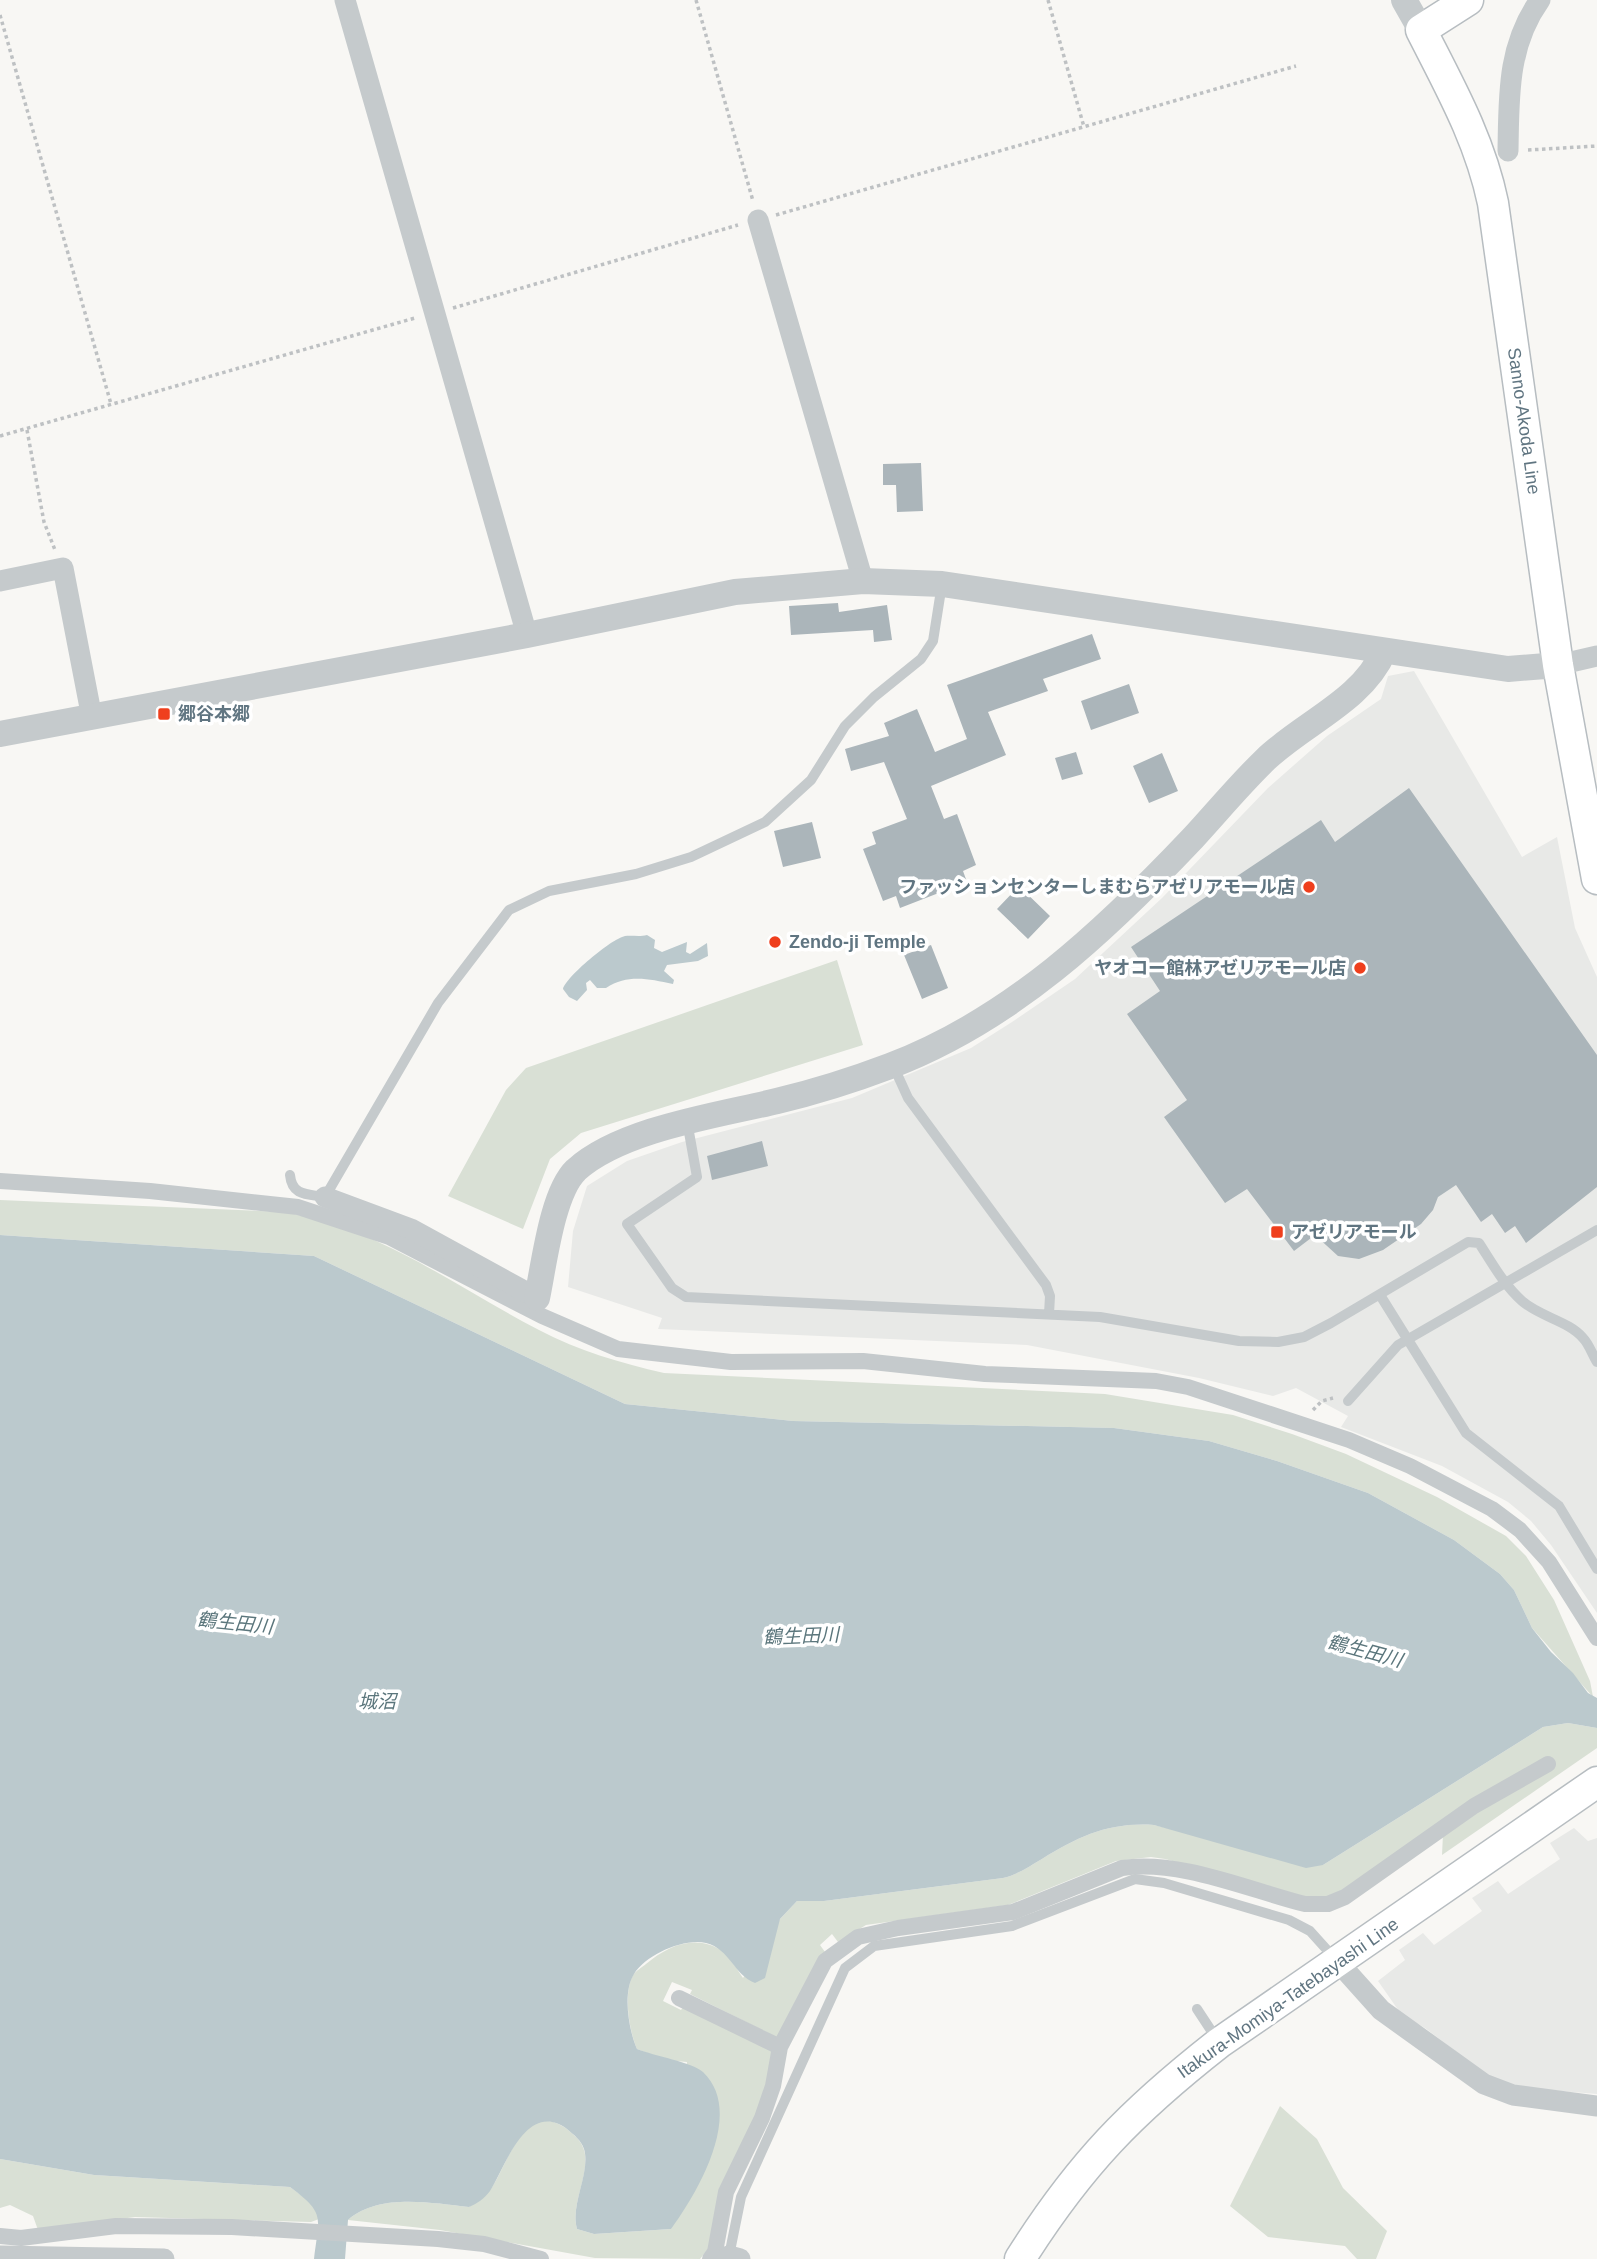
<svg xmlns="http://www.w3.org/2000/svg" width="1597" height="2259" font-family="Arial,'Noto Sans JP',sans-serif">
  <rect width="100%" height="100%" fill="#f8f7f4"/>
  <!-- built -->
  <path fill="#e8e9e7" d="M1414,671L1522,857L1557,837L1575,928L1597,977V1613L1551,1545L1531,1521L1508,1502L1442,1466L1341,1427L1348,1416L1296,1388L1273,1396L1199,1378L1027,1345L658,1329L662,1318L568,1287L573,1231L587,1186L627,1161L682,1142L852,1098L971,1048L1012,1022L1075,979L1162,898L1268,788L1327,736L1381,699L1388,676Z
    M1574,1828L1588,1841L1597,1838V2094L1536,2089L1505,2083L1488,2076L1425,2028L1401,2014L1378,1981L1405,1960L1399,1950L1423,1933L1434,1945L1482,1911L1472,1898L1498,1881L1508,1894L1560,1859L1550,1843Z"/>
  <!-- green -->
  <path fill="#d9e0d5" d="M837,960L863,1045L581,1133L550,1159L523,1229L448,1196L506,1090L526,1068Z
    M0,1200L284,1212C386,1231 450,1284 539,1330C579,1351 621,1363 664,1373L1105,1394L1233,1415L1292,1434L1346,1454L1437,1497L1506,1536L1526,1556L1554,1600L1590,1681L1593,1697L1532,1628L1514,1590L1500,1574L1454,1540L1368,1493L1277,1461L1209,1441L1114,1428L793,1421L625,1404L314,1256L0,1235Z
    M1568,1723L1597,1728V1748L1442,1855L1443,1834L1333,1895L1314,1899L1165,1859L1151,1857L1116,1861L1008,1905L866,1925L838,1942L832,1934L820,1945L825,1952L780,2039L690,1994L692,1990L672,1982L663,2001L681,2010L684,2006L775,2053L760,2108L711,2245L700,2259L595,2258L440,2230L348,2220C379,2193 430,2203 469,2207C476,2202 485,2196 490,2190C506,2170 523,2097 567,2129C574,2135 581,2140 584,2150C591,2173 570,2204 577,2229L594,2234L671,2229L687,2062L665,2060L637,2049C629,2030 623,1994 633,1975C636,1971 642,1967 646,1964C668,1945 697,1933 724,1952C732,1958 737,1970 743,1978L780,1919L797,1901H824L1003,1878C1019,1874 1028,1867 1042,1859C1079,1836 1110,1822 1154,1825L1323,1865L1543,1727Z
    M1280,2106L1317,2139L1343,2188L1387,2231L1376,2259H1357L1345,2246L1268,2237L1230,2206Z
    M0,2159L94,2175L290,2187L316,2206L319,2219L311,2222L135,2217L38,2230L33,2216L10,2205L0,2208Z"/>
  <!-- water -->
  <path fill="#bbc9cd" d="M647,935L655,940L654,948L662,952L687,942L686,952L690,954L707,943L708,956L698,961L667,965L664,971L674,980L673,984C648,979 628,974 606,988H597L590,980L586,983L587,990L577,1001L569,997L563,989C566,977 611,939 625,936C632,935 639,937 647,935Z
    M0,1235L314,1256L625,1404L793,1421L1114,1428L1209,1441L1277,1461L1368,1493L1454,1540L1500,1574L1514,1590L1532,1628L1551,1652L1573,1673L1588,1693L1597,1698V1728L1568,1723L1543,1727L1323,1865L1306,1868L1154,1825C1110,1822 1079,1836 1042,1859C1028,1867 1019,1874 1003,1878L824,1901H797L780,1919L765,1978L755,1983C734,1975 730,1949 706,1943C683,1938 646,1955 634,1974C622,1993 629,2031 637,2049C654,2056 692,2062 703,2072C745,2112 698,2192 671,2229L594,2234L577,2229C570,2204 591,2172 584,2149C581,2140 574,2135 567,2129C526,2099 505,2168 490,2191C484,2199 478,2203 469,2207C430,2203 379,2193 348,2220L345,2259H314C319,2216 326,2214 290,2187L94,2175L0,2159Z"/>
  <!-- building -->
  <path fill="#abb5ba" d="M921,463L923,511L897,512L896,485H883V464Z
    M838,603L839,612L887,605L892,640L874,642L873,630L791,635L789,606Z
    M1092,634L1101,659L1043,679L1048,691L988,712L1006,755L931,786L944,819L957,814L976,865L963,871L967,882L900,908L896,896L883,901L863,849L876,844L872,832L907,819L884,762L851,771L845,749L889,736L884,723L917,709L935,752L967,739L947,685Z
    M1129,684L1139,713L1091,730L1081,701Z
    M1076,752L1083,774L1062,780L1055,758Z
    M1162,753L1178,791L1149,803L1133,766Z
    M1409,788L1597,1055V1187L1526,1243L1515,1226L1505,1233L1492,1214L1481,1222L1456,1185L1438,1197L1433,1210L1421,1224L1383,1250L1359,1259L1338,1256L1315,1235L1294,1251L1247,1189L1225,1203L1164,1117L1187,1100L1127,1014L1160,991L1131,947L1321,820L1335,842Z
    M812,822L821,858L783,867L774,831Z
    M1019,886L1050,916L1028,939L997,909Z
    M931,945L948,988L922,999L904,955Z
    M762,1141L768,1166L712,1180L707,1156Z"/>
  <g fill="none" stroke-linecap="round" stroke-linejoin="round">
    <defs>
      <path id="secondary" d="M1468,0L1421,30C1450,87 1480,140 1493,203L1558,665L1597,879
        M1020,2259C1080,2164 1131,2112 1219,2043L1597,1782"/>
    </defs>
    <!-- secondary casing -->
    <use href="#secondary" stroke="#b7bdc1" stroke-width="33"/>
    <!-- path -->
    <path stroke="#bec1c3" stroke-width="3.5" stroke-dasharray="3.5 3.5" stroke-linecap="butt" d="M696,0L753,201
      M1048,0L1084,127
      M0,15L111,404
      M1528,150L1597,146
      M776,215L1296,66
      M453,308L738,225
      M27,430L44,522L55,550
      M0,436L415,318
      M1313,1410L1322,1401L1333,1398"/>
    <!-- service -->
    <path stroke="#c5cacc" stroke-width="10" d="M893,1065L908,1098L1046,1285L1050,1296L1049,1314
      M687,1121L697,1177L627,1224L672,1288L686,1297L1100,1317L1239,1341L1278,1342L1304,1337L1331,1323L1468,1242L1479,1243C1492,1263 1504,1285 1522,1301C1540,1317 1569,1321 1583,1338C1589,1344 1592,1354 1597,1362
      M290,1175C292,1196 307,1194 325,1197L438,1003L509,910L549,891L636,874L691,857L765,822L811,780L845,726L874,697L921,659L933,641L942,584
      M1380,1295L1466,1433L1559,1506L1597,1569
      M1348,1401L1398,1345L1597,1230
      M1197,2009L1218,2041
      M729,2256L741,2197L845,1968L874,1946L1012,1926L1135,1879L1164,1883L1289,1920L1310,1931L1337,1961"/>
    <!-- pedestrian -->
    <path stroke="#c5cacc" stroke-width="16" d="M0,1181L150,1191L298,1207L389,1237L542,1316L618,1349L731,1362L863,1361L985,1374L1156,1381L1188,1387L1349,1440L1410,1466L1492,1509L1520,1530L1549,1562L1597,1638
      M679,1998L780,2047
      M0,2236L21,2238L116,2226L232,2227L438,2239L484,2244L541,2259
      M710,2259L715,2252L726,2192L762,2118L773,2086L780,2047L825,1961L858,1937L898,1928L1013,1912L1122,1868C1179,1859 1249,1890 1305,1904H1328L1345,1897L1474,1806L1548,1764"/>
    <!-- minor -->
    <path stroke="#c5cacc" stroke-width="21" d="M345,0L527,635
      M1508,151C1509,97 1507,46 1540,0
      M758,220L863,581
      M0,581L63,568L92,718
      M1558,665L1597,656
      M325,1197L411,1229L537,1298
      M1338,1962L1381,2010L1484,2084L1513,2095L1597,2106
      M0,2256L164,2259
      M727,2259L729,2256L740,2259"/>
    <!-- tertiary -->
    <path stroke="#c5cacc" stroke-width="26" d="M1404,0L1421,30
      M0,734L527,635L735,592L863,581L942,584L1508,669L1558,665
      M537,1298C544,1265 552,1193 576,1170C621,1129 719,1115 777,1101C815,1092 853,1080 890,1066C1011,1020 1105,931 1193,838C1217,812 1240,784 1266,759C1305,722 1362,701 1384,651"/>
    <!-- secondary -->
    <use href="#secondary" stroke="#fff" stroke-width="30"/>
  </g>
  <!-- markers -->
  <g fill="#ef3f1d" stroke="#fff" stroke-width="2.5">
    <rect x="157" y="707" width="14" height="14" rx="3.5"/>
    <circle cx="1309" cy="887" r="7"/>
    <circle cx="775" cy="942" r="7"/>
    <circle cx="1360" cy="968" r="7"/>
    <rect x="1270" y="1225" width="14" height="14" rx="3.5"/>
  </g>
  <g text-anchor="middle" dominant-baseline="central" stroke-width="7" stroke-linejoin="round" paint-order="stroke">
    <!-- street labels -->
    <g font-size="18" fill="#607581" stroke="#fff">
      <text transform="translate(1524 421) rotate(82)">Sanno-Akoda Line</text>
      <text transform="translate(1288 1998) rotate(-35)">Itakura-Momiya-Tatebayashi Line</text>
    </g>
    <!-- poi labels -->
    <g font-size="18" font-weight="bold" fill="#607581" stroke="#fff" text-anchor="start">
      <text x="178" y="714">郷谷本郷</text>
      <text x="1295" y="887" text-anchor="end">ファッションセンターしまむらアゼリアモール店</text>
      <text x="789" y="942">Zendo-ji Temple</text>
      <text x="1346" y="968" text-anchor="end">ヤオコー館林アゼリアモール店</text>
      <text x="1291" y="1232">アゼリアモール</text>
    </g>
    <!-- water labels -->
    <g font-size="19" font-style="italic" fill="#5b767c" stroke="#fff">
      <text transform="translate(235 1623) rotate(6)">鶴生田川</text>
      <text transform="translate(801 1636) rotate(-2)">鶴生田川</text>
      <text transform="translate(1365 1651) rotate(15)">鶴生田川</text>
      <text x="377" y="1701">城沼</text>
    </g>
  </g>
</svg>
